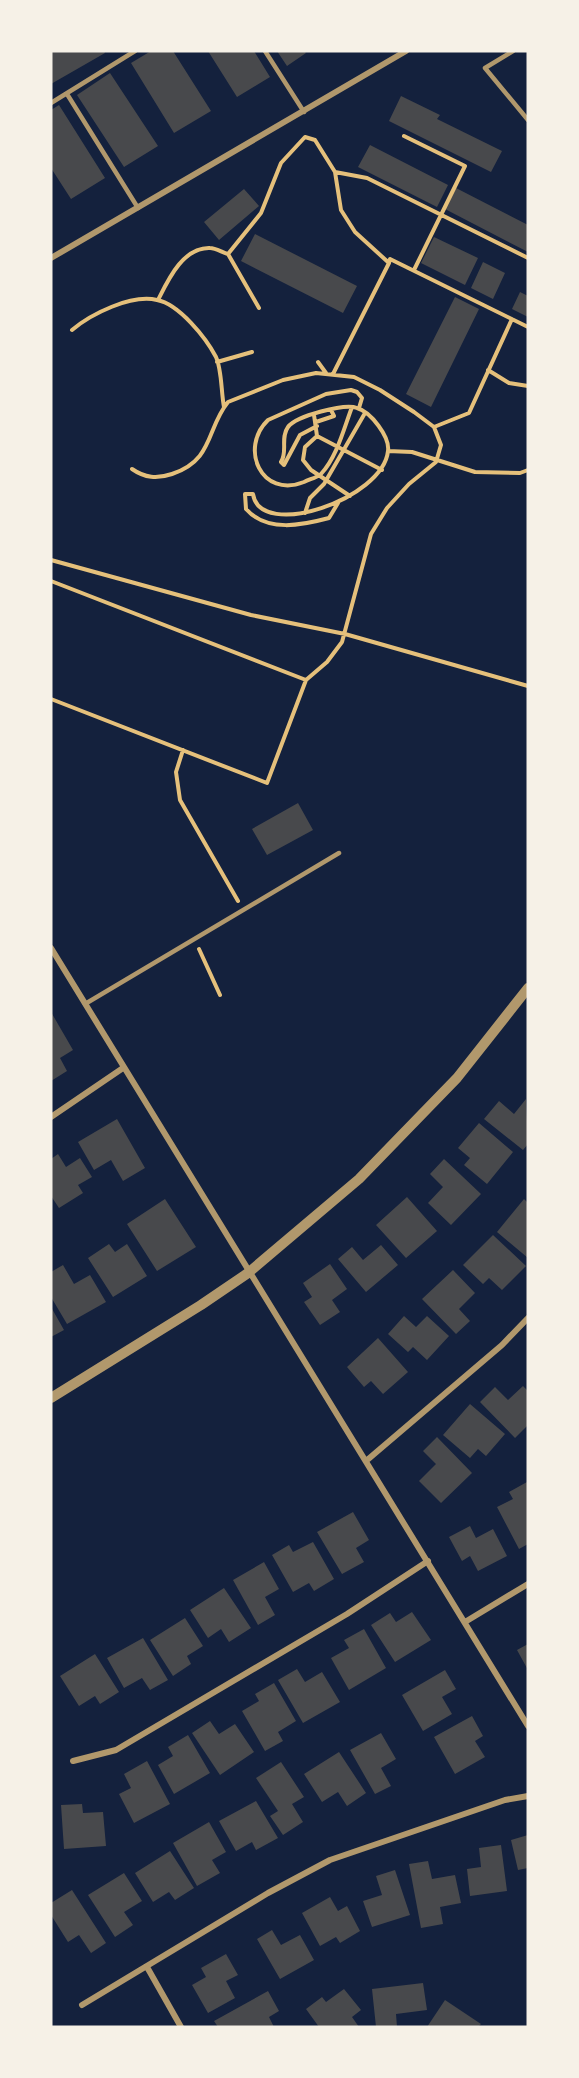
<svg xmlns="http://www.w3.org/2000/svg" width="579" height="2078" font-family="Quicksand,sans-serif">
  <rect width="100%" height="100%" fill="#14213d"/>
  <!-- building -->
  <path fill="#48494c" d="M51,51H104L105,53L51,84Z
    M151,51H173L211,111L174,133L131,63Z
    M208,51H254L270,77L237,97Z
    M277,51H304L306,53L287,66Z
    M110,73L158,146L124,167L77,95Z
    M401,96L440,115L437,119L502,151L491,172L389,121Z
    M59,105L105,178L71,199L51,168V110Z
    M370,145L448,185L437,207L358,167Z
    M456,188L528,225V252L445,209Z
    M244,189L259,206L219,240L204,222Z
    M255,234L357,286L343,313L241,261Z
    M434,237L478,258L465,285L421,263Z
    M483,262L505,273L493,299L471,288Z
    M520,292L528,296V317L512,309Z
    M455,297L479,309L431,407L406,394Z
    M298,803L313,830L267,855L252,829Z
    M51,1012L73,1050L60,1058L67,1071L51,1081Z
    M526,1099L528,1144L523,1150L484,1119L499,1101L514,1114Z
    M117,1119L145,1168L123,1181L111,1160L94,1170L78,1142Z
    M479,1123L513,1152L487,1184L464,1165L470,1158L458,1148Z
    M58,1154L66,1167L80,1158L92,1177L78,1185L83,1193L59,1208L51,1196V1159Z
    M444,1159L481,1194L451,1225L428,1203L443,1187L430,1174Z
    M407,1197L437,1231L406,1258L376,1225Z
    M165,1199L196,1247L157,1271L127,1224Z
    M524,1199L528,1203V1258L497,1232Z
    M493,1235L526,1266L502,1290L489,1278L483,1284L463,1265Z
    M109,1244L115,1252L127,1244L147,1276L113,1297L88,1258Z
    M381,1245L398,1265L366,1292L338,1259L352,1247L363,1260Z
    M330,1264L347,1289L332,1300L340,1312L320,1325L304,1302L312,1297L303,1283Z
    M63,1265L74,1284L90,1275L106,1302L67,1324L51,1297V1272Z
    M453,1270L475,1293L459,1309L470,1321L456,1334L422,1299Z
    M51,1307L64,1330L51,1337Z
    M404,1316L416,1327L427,1316L449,1336L427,1360L413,1347L408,1352L388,1334Z
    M378,1338L408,1372L383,1394L371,1381L364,1387L347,1367Z
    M523,1386L528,1391V1425L515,1438L480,1402L495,1387L508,1400Z
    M470,1404L505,1434L486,1456L478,1449L470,1458L443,1435Z
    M437,1437L472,1473L441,1503L419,1481L436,1464L423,1451Z
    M527,1482L528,1544L519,1549L497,1507L513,1499L509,1492Z
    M353,1512L369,1540L356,1548L364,1562L342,1574L317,1532Z
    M470,1526L476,1538L493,1529L507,1556L478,1571L470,1556L462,1561L449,1537Z
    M313,1542L334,1579L314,1591L309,1583L293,1592L272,1555L289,1545L293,1552Z
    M264,1562L279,1589L265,1597L275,1615L258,1625L233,1580Z
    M224,1588L251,1628L229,1642L221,1629L208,1638L190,1610Z
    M412,1612L431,1640L395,1662L371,1625L390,1613L396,1622Z
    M185,1618L203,1646L187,1656L191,1664L173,1676L150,1640Z
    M364,1629L386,1668L349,1690L331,1658L349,1648L344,1640Z
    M143,1638L168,1680L150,1690L142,1678L124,1688L107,1658Z
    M528,1644V1670L517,1650Z
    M95,1654L119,1692L100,1704L95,1696L79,1706L60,1676Z
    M297,1669L305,1682L322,1672L340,1702L303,1723L278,1680Z
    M445,1670L456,1689L442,1697L452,1714L423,1731L402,1695Z
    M274,1683L296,1721L278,1732L283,1741L265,1751L242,1711L259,1701L255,1694Z
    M472,1716L483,1736L475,1741L485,1757L455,1774L434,1737Z
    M210,1721L219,1734L235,1724L254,1752L220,1775L192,1733Z
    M381,1733L396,1759L381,1768L391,1786L375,1794L350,1750Z
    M188,1735L210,1773L174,1794L158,1765L173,1756L168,1747Z
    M339,1752L366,1793L347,1806L338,1792L322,1802L304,1774Z
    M147,1761L170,1804L134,1823L119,1794L131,1788L124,1774Z
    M281,1762L304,1797L292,1804L303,1822L283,1835L270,1816L278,1811L256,1778Z
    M256,1801L278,1838L256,1850L252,1842L236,1851L219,1821Z
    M82,1804L83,1813L103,1812L106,1846L64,1849L61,1805Z
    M209,1822L226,1852L212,1860L220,1873L197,1886L173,1843Z
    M528,1835V1868L518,1870L511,1840Z
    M501,1845L507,1891L470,1896L467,1869L481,1867L479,1848Z
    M170,1851L194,1888L175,1900L169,1892L153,1902L135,1873Z
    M428,1861L432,1879L455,1875L461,1903L440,1907L443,1924L421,1928L409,1864Z
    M395,1870L410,1915L372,1927L363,1901L382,1895L376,1876Z
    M124,1873L142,1901L124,1912L133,1925L115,1937L88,1895Z
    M72,1890L106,1943L91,1953L79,1935L68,1942L51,1915V1903Z
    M330,1897L338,1911L347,1906L360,1931L340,1943L336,1937L320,1946L302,1913Z
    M272,1930L281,1945L300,1935L314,1960L280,1979L257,1939Z
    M226,1954L238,1975L226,1981L235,1998L208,2013L192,1985L206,1977L201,1968Z
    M423,1983L427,2010L396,2014L397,2027H376L372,1989Z
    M344,1989L361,2010L352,2017L359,2027H319L306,2009L322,1997L326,2002Z
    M268,1991L279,2011L269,2017L274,2027H218L214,2021Z
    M445,2000L481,2024L478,2027H427Z"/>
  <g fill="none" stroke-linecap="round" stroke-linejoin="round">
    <!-- path -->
    <path stroke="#e5c07b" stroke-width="4" d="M404,136L465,166L414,270
      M335,172L367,178L528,258
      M228,254L261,213L281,163L305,137L315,140L335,172L341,210L355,232L389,263L333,374
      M389,263L390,259L528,327
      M158,300C168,280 183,247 210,248C216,248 223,253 228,254L259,308
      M72,330C91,314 131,294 157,300C179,304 206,338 216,357C222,370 221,392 224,407
      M217,362L252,352
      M318,362L326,373
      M488,370L509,383L528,386
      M352,407C344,428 337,457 321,474C316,478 310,479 304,482C261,499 239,448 268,420L326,394L351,390L357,392L362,398L359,408
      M314,415L317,436L305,447L303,460L311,470L350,496
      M316,422L334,416L331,410
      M317,426L300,435L284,465L281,462C288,452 280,438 288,427C296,416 345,403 357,408C371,412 390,437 388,451C383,499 260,541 253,494H245L246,509C267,533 303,525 329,518L338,503
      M434,427L469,413L512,319
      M317,436L382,470
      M388,451L412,452L475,472L520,473L528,470
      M305,513L310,498L324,484L365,413
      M51,560L251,615L345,634L528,686
      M51,581L306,680
      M51,699L267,783L306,680L327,662L342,642L371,534L387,508L409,484L436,462L441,445L434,427L414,412L380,390L354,377L316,373L283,380L228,402C206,429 214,460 172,474C157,479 145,478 132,469
      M183,750L176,772L180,800L238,901
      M199,949L220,995"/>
    <!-- service -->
    <path stroke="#b1986c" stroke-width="4.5" d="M265,51L304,112
      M513,51L485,68L528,120
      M67,94L138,208
      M51,103L135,51
      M85,1004L339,853"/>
    <!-- minor -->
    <path stroke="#b1986c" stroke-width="6" d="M51,258L406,51
      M51,948L528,1726
      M51,1117L123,1068
      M366,1461L502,1345L528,1318
      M465,1622L528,1584
      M73,1761L116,1750L347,1614L428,1561
      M147,1967L181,2027
      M82,2005L268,1893L330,1860L505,1800L528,1796"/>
    <!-- tertiary -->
    <path stroke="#b1986c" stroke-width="10" d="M51,1398L201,1305L248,1273L359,1179L457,1078L528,988"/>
  </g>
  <!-- border -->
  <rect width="579" height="2078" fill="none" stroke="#f6f1e7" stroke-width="105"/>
</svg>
